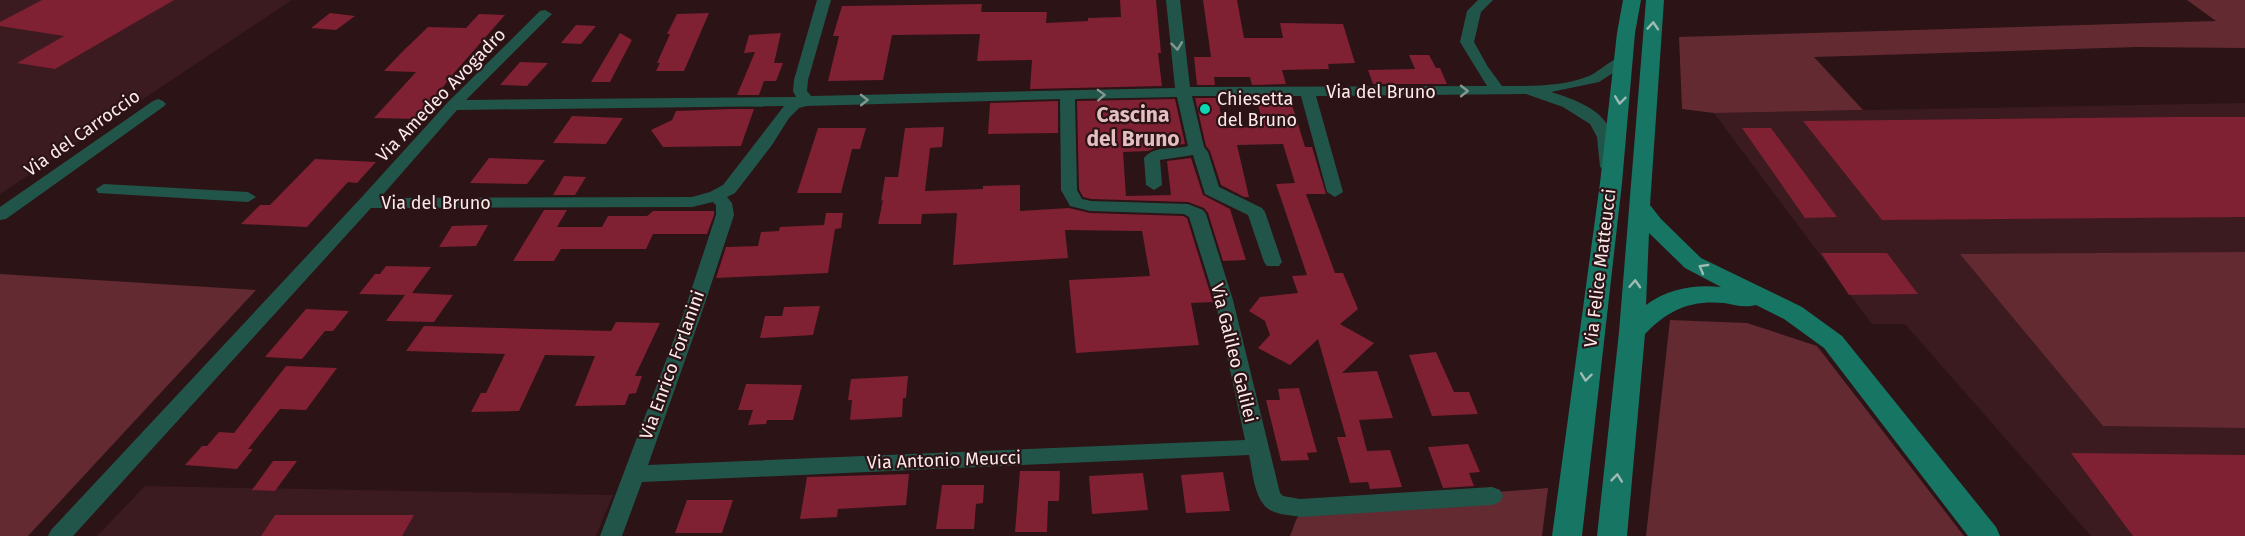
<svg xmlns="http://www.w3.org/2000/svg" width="2245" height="536" font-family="'Fira Sans',sans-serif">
  <rect width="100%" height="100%" fill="#2c1316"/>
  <!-- built -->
  <path fill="#3b1b1f" d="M0,0H292L0,194Z
    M2245,103V536H2091L1905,324H1872L1714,113Z
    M145,486L613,495L596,536H97Z"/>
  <!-- green -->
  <path fill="#632a32" d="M2187,0H2245V48L2138,47L1814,57L1863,110L1714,113L1682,109L1679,37L2216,21Z
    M2245,252V428L2103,426L1960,254Z
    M0,274L256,290L28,536H0Z
    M1670,320L1747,323L1817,346L1964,536H1646Z
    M1548,488L1542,536H1290L1296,520L1305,507Z"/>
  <!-- building -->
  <path fill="#7f2033" d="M42,0H174L55,69L17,63L64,36L0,26V22Z
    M1120,0H1156L1161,53H1158L1162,86L1030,89L1032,60L977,61L980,34L892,35L883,80L828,81L839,36H833L842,6L982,4L981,12H1047L1046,23L1088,21V18L1121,17Z
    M1203,0H1237L1244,38H1283L1280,23L1343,24L1355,63L1328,64L1329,69L1282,70L1286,84L1252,85L1250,77H1214L1215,85H1197L1194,57H1211Z
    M330,13L355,16L336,30L311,28Z
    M709,13L684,71H656L660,63H657L670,34H667L677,14Z
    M479,14L505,15L454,73L418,119L374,118L416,72L384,71L402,52L428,27L466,28Z
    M576,25L596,26L581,44L561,43Z
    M620,33L632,40L610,82H591Z
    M781,33L774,63H783L776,81H764L759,95H737L755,52L744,53L749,35Z
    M1409,55H1429L1436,68H1440L1447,84H1373L1368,70L1415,69Z
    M520,62L548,63L527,86L500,85Z
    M1195,98H1218L1223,128L1264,127L1256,98H1290L1305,147H1312L1326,194H1306L1335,273H1343L1358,309L1340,324L1374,343L1342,373L1377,371L1393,418L1359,420L1367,451L1390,450L1402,487L1370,489L1368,482L1350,483L1337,437H1346L1318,339L1290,365L1258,348L1270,335L1265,321L1249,311L1260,297L1298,293L1292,276L1307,275L1276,184L1295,183L1283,144L1237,145L1249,197H1244L1221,185L1210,151L1206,146Z
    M1175,99L1185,144L1158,147L1148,151L1123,152L1126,196L1171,195L1167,161L1191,158L1203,195L1230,209L1246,260L1223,261L1208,213L1204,208L1188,202L1091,199L1083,197L1079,189L1077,101Z
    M1058,101V133L988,134L990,103Z
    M731,109H754L741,146L663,147L651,130L672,120L676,111Z
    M572,116L623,118L606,144L553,143Z
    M2176,117H2245V217L1882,220L1803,121Z
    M944,127L942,147L930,148L925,191L983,189V186L1020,185V211L1069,208L1090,213L1183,216L1187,218L1213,302L1191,303L1199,345L1076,353L1069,280L1150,276L1142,231L1065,230L1068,258L953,265L957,213L922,214L921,224H878L883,200L881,201L885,177H898L905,128Z
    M818,128H866L860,149H852L841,193H797Z
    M1742,128H1771L1837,217L1805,218Z
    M489,158L545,160L527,184L470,183Z
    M315,159L376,162L357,183L348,182L307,227L241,224L260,205H270Z
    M564,176L586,177L575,195H553Z
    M544,210H567L557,227H602L608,216H647L653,211H714V215L707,234H653L646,249H561L554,261H513Z
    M826,213H843L841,228L835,229L828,273L716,278L726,247L758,246L761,232L779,231L780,227L824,225Z
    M488,225L476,246L439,247L452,226Z
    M1821,253H1887L1918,294L1849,295Z
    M386,266L431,267L412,293L453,295L434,322L386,321L405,295L359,294L375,274H380Z
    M820,306L813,335L760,338L765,316H782L784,307Z
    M306,309L349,311L333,331H325L302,359L265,357Z
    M616,322L660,323L635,376H642L636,393L629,394L625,405L575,406L595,356L545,355L519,411L471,412L481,393H486L505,354L406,351L424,326L611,331Z
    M1436,352L1454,392H1469L1478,414L1432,416L1409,355Z
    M286,366L337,368L306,410L280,409L248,449H253L237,469L185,465L202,446H207L219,432L234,433Z
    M908,376L906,398H903L902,417L850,420L852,400H848L851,379Z
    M746,384L802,385L793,420H767L766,424L748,425L753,410H738Z
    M1299,388L1317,452L1307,453L1309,460L1281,461L1266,400H1280L1278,389Z
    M1468,444L1480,472L1469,473L1474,486L1443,488L1428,447Z
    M2071,453L2245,455V536H2133Z
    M273,461H297L275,491L252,490Z
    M1020,471H1060L1059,501H1048L1047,532H1015Z
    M1223,472L1230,511L1186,513L1181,475Z
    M1143,473L1148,510L1092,514L1089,476Z
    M909,474L906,505L838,509L837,517L800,519L807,477Z
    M942,485H984L983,503L976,504L974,529H936Z
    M687,500H733L722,533H675Z
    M275,515H414L402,536H261Z"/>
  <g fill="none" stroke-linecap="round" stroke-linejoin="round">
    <!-- street -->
    <path fill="#225549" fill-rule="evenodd" d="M817,0H831L808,80L807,91L811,96L1175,88L1166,0H1180L1190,87L1487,86L1460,42L1467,11L1478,0H1493L1481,12L1474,42L1488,67L1502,86C1530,86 1562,87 1589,76C1602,70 1617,53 1630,56L1632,59L1630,62L1599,82L1551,92C1573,99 1604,109 1612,134C1615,144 1614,156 1616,167L1608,172L1600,167L1597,137L1590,124L1563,107L1526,94L1316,96L1343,192L1335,197L1327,192L1301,96H1192L1204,147L1208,152L1219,187L1262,208L1265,212L1282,262L1279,266H1267L1264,262L1248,215L1205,194L1193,155L1160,160L1162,185L1154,190L1146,185L1144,158C1154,145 1173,150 1188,146L1177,97L1075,99L1077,190L1082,199L1091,201L1188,204L1203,210L1206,214L1233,300L1280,493L1283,496L1300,499L1492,487L1500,490L1503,496L1500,502L1492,505L1300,517C1291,515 1280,515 1272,511C1254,503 1253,472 1249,455L642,482L622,536H600L682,318L716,215V205L713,202L692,207L371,208L73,536H48L51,530L360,199L448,102L540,11L545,10L552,14L466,100L796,97L793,91L794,80ZM1060,99L1061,190L1070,206L1090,211L1184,214L1189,217L1215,300L1245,440L648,465L700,318L734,215L732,203L727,197L735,193L772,145L789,118L799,108L807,106ZM784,106L723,185L710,192L692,197L380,198L457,110Z
      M158,99L163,101L166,104L163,107L6,219L0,220V207L153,101Z
      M104,184L248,192L256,197L248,202L98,193L96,189Z"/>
    <!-- secondary -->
    <path fill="#167563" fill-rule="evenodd" d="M1623,0H1641L1635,33L1622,183L1582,536H1552L1600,183L1617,33Z
      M1646,0H1664L1650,205L1661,219L1701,258L1802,307L1842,336L1996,527L2000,536H1968L1824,348L1784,319L1756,305C1745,308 1735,305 1724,303C1690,300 1668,310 1645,334L1627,536H1597L1619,332ZM1649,233L1685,268L1721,287C1695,284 1667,289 1646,305Z"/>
  </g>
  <!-- one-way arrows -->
  <defs><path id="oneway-chevron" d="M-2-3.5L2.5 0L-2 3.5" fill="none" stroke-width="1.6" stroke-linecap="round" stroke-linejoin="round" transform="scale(1.5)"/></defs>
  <g stroke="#a0bbb4">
    <use href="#oneway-chevron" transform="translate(1653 26) rotate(-86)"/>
    <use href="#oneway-chevron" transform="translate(1620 100) rotate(97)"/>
    <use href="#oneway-chevron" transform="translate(1703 268) rotate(-150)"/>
    <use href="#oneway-chevron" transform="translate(1635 284) rotate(-87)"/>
    <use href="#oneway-chevron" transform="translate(1586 377) rotate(97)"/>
    <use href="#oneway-chevron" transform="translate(1617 478) rotate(-84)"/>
  </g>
  <g stroke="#849891">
    <use href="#oneway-chevron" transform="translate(1177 46) rotate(83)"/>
    <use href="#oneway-chevron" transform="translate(1464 91)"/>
    <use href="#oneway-chevron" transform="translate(1101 95) rotate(-2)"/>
    <use href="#oneway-chevron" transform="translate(864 100) rotate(-1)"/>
  </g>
  <!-- markers -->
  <circle fill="#0ed5b4" stroke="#2c1316" stroke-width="2" cx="1205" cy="109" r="6"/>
  <g text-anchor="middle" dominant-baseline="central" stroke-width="4.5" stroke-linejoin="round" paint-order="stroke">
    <!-- street labels -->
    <g font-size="18" fill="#fce9ea" stroke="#2c1316">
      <text x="1381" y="92">Via del Bruno</text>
      <text transform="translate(441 95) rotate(-46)">Via Amedeo Avogadro</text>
      <text transform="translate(82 133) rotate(-35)">Via del Carroccio</text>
      <text x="436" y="203">Via del Bruno</text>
      <text transform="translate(1600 268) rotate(-83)">Via Felice Matteucci</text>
      <text transform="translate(1234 353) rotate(76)">Via Galileo Galilei</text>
      <text transform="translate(672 365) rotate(-70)">Via Enrico Forlanini</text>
      <text transform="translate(944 460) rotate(-2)">Via Antonio Meucci</text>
    </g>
    <!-- poi labels -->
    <g font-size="18" fill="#fce9ea" stroke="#2c1316" text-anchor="start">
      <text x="1217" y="99">Chiesetta<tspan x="1217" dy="21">del Bruno</tspan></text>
    </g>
    <!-- quarter labels -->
    <g font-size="21" font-weight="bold" fill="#e3bfc1" stroke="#2c1316">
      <text x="1133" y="115">Cascina<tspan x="1133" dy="24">del Bruno</tspan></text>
    </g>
  </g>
</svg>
